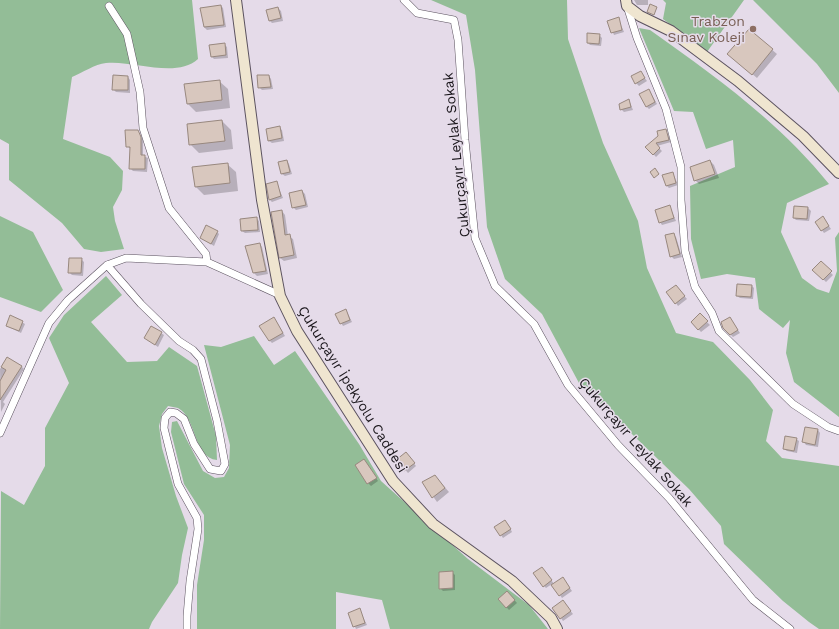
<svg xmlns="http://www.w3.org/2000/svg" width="839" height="629" font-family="'Work Sans',sans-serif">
  <rect width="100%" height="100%" fill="#e5dbe9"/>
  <!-- green -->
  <path fill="#93bd97" d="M0,0H192L198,59C176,79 133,60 106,63C95,64 82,73 72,77L63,139L110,157L123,171L122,190L113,207L115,221L124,249L101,252L84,249L62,223L9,180V144L0,139Z
    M431,0H567L568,39L603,143L638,221L647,268L676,333L713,342L750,380L773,410L766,441L782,458L839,466V629H819L809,622L783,601L724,544L721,526L689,489L579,383L542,314L505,279L487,227L475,70L466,15Z
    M663,0H744L707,52L663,19L666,3Z
    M753,0H839V93L817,64Z
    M639,28L650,30C715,76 779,122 829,184L787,203L781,232L802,278L817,289L829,293L837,271L835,238L839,232V417L794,382L786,353L790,320L783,328L759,309L755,278L727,274L701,279L691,239L690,186L735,167L733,140L706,149L693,112L674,111Z
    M0,216L33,232L63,290L41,312L0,297Z
    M106,276L122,295L91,322L127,362L157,361L169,347L197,366L216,436L217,460C193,458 197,418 178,408C175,407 171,407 168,406L162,414L159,426L162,448L176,496L188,528L182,555L178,583L152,622L149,629H0L1,491L24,505L45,466V428L69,383L49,338L64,315Z
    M254,336L274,365L295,351L359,444L381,481L468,559L529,605L548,629H390L382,600L336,592V629H197V585L204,540V515L184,484L171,432L172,422L177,421L203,471L215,478L224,477L229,468L230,445L204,345L221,347Z"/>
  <!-- shadow -->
  <path fill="#0003" d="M634,0H648V5H637Z
    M221,6L223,8L226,27L207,30L204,27L202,8Z
    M278,8L281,11L283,21L272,23L270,21L267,11Z
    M618,18L624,32L614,35L608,21Z
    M749,30L777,54L757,78L733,58Z
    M599,35L602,38L601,46L590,45L588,43Z
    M224,44L227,47L228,58L214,59L212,57Z
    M640,72L647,81L639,86L636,83Z
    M269,76L271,79L273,89L262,90L259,87Z
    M128,77L130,80V93L116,92L113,89Z
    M219,81L228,89L230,108L196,112L188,104Z
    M649,90L657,104L649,109L646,106Z
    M629,100L633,110L624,112L621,109Z
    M222,121L231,130L233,149L199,153L190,144Z
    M279,128L282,130L284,141L272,143L269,141Z
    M666,130L671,142L657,146L662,151L656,157L647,147Z
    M138,131L143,140V156L148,158L147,172L133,171L130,168L131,149L127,146Z
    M287,161L289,164L292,174L285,176L282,174Z
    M710,161L714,165L719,178L699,184L695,180Z
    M227,164L236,172L238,191L204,195L196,187Z
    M673,173L678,185L669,188L666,185Z
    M276,182L283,198L272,202L269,199Z
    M302,191L305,194L308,207L296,210L293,207Z
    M670,207L676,221L662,225L660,222Z
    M795,207L808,208L811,211L809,221L796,220L794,218Z
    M282,211L285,215L288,236L293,239L297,258L284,261L280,258Z
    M256,218L259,221L260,232L245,233L242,231Z
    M825,220L831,229L824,233L816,222Z
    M217,232L219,234L214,246L201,238Z
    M673,234L676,237L682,257L674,259L671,256Z
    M260,244L262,247L268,274L257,276L254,273L251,260L248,257L246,247Z
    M81,259L84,262L83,276L72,275L69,272Z
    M821,263L833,275L826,282L814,270Z
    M752,286L754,288L753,299L740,298L737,296Z
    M678,289L687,299L678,306L676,303Z
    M346,310L352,322L343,326L336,314Z
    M700,315L710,325L701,332L692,322Z
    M11,316L25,324L21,333L7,326Z
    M730,318L740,333L733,337L724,328Z
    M276,321L285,336L272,343L270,341Z
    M151,327L164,335L158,347L145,338Z
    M5,362L21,366L24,369L3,402L5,404L1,412L0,369Z
    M818,430L820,433L818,447L806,445L804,442Z
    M796,439L799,441L797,453L787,451L784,449Z
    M408,456L416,466L408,473L397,460Z
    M364,460L378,481L371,486L368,483Z
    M435,476L449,492L437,502L423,482Z
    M508,524L512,532L503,538L501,535Z
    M545,571L554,584L565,581L572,591L562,598L552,584L546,588L544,586Z
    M452,572L455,575V590L443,591L440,588Z
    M507,592L517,603L509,610L499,599Z
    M565,604L573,614L563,621L561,618Z
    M359,609L367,625L356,629L349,613Z"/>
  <!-- building -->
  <path fill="#d8c7be" stroke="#98887f" d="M650,4L657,7L654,15L647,12Z
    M221,5L224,25L204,27L200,8Z
    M278,7L281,18L269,21L266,10Z
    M619,17L622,30L611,33L607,21Z
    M749,29L773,49L752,75L727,54Z
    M587,33L600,34L599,44L587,43Z
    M225,43L226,55L211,57L209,45Z
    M641,71L645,78L635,84L631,76Z
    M113,75L128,76V90H112Z
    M257,75H269L271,87L258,88Z
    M220,80L222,100L187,104L184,84Z
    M649,89L655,102L646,107L639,94Z
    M629,99L631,107L620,110L619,104Z
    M222,120L225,141L189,145L187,124Z
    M280,126L282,138L268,141L266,129Z
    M666,129L669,140L656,143L660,148L653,155L645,147L658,136L657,131Z
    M125,130H138L141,137V155H145V169H129L130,147H126Z
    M287,160L290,172L281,174L278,162Z
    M710,160L715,174L694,181L690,167Z
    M228,163L230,183L195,187L192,167Z
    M655,168L659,174L654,178L650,172Z
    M673,172L676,183L666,186L662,175Z
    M277,181L281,196L269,200L266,184Z
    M302,190L306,205L292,208L289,193Z
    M670,205L674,218L659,223L655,210Z
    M794,206L808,207L807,219L793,218Z
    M282,210L285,235L290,234L294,255L279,258L271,212Z
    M823,216L829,226L821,231L815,222Z
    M257,217L258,230L241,231L240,219Z
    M206,225L218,231L211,244L200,238Z
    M674,233L680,254L670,257L665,235Z
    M260,243L266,271L253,273L245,246Z
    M69,258H82L81,273H68Z
    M821,261L832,271L823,280L812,270Z
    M737,284L752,285L751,297L736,296Z
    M676,285L685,296L675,304L666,292Z
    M346,309L350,320L340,324L335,314Z
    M700,313L708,321L698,330L691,322Z
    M10,315L23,321L19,331L6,326Z
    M274,317L283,333L269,341L259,326Z
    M730,317L738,330L730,335L723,328L721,322Z
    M151,326L162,332L155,345L144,338Z
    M7,357L22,366L0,400V381L6,370L1,367Z
    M805,427L818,429L815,445L802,442Z
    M785,436L797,438L794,451L783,449Z
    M406,452L415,463L404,471L396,460Z
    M364,459L377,478L367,484L355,465Z
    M435,475L445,488L432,498L422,482Z
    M505,520L511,529L500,536L494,527Z
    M542,567L552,580L543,587L533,573Z
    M453,571V588L439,589V572Z
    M563,577L570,588L559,596L551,585Z
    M507,591L515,600L506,608L498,599Z
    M563,600L571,611L560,619L552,608Z
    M360,608L365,623L353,627L348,613Z"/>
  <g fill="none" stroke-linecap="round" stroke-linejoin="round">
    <defs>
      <path id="street" d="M404,0L417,13L454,20L458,40L465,140L475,238L495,286L534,324L568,385L618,445L669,498L753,600L790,629
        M109,6L127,34L140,92L143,128L169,208L206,254L207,262
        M627,6L637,38L666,109L681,167V200L685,251L695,287L712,313L719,331L793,404L828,427L839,431
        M107,265L141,304L179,341L193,350L201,359L217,421L225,464L221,471L210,469L194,444L184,419L176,413L170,412L165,418L164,428L178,484L197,518L198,529L190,581L187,616V629
        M0,433L49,323L68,300L107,265L126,258L207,262L280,295"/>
      <path id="secondary" d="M236,0L262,200L280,296L297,331L393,481L433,524L512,581L551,618L557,629
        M626,0L627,6L640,16L671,31L738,81L803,136L839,173"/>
    </defs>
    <!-- street casing -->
    <use href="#street" stroke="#5b525f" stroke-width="8"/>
    <!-- secondary casing -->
    <use href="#secondary" stroke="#5b525f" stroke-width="12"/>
    <!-- street -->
    <use href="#street" stroke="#fff" stroke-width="7"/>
    <!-- secondary -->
    <use href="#secondary" stroke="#efe5d0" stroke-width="10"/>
  </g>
  <!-- markers -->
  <circle fill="#8d6e63" stroke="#e5dbe9" stroke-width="1.5" cx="753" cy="29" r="4"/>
  <g text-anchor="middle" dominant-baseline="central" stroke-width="3" stroke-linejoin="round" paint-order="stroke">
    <!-- education labels -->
    <g font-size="14" fill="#785e54" stroke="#e5dbe9" text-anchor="end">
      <text x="745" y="21">Trabzon<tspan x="745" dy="16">Sınav Koleji</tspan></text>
    </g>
    <!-- street labels -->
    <g font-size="14" fill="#19151a" stroke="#e5dbe9">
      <text transform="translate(456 155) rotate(-96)">Çukurçayır Leylak Sokak</text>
      <text transform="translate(353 389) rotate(58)">Çukurçayır İpekyolu Caddesi</text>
      <text transform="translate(636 442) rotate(49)">Çukurçayır Leylak Sokak</text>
    </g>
  </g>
</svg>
